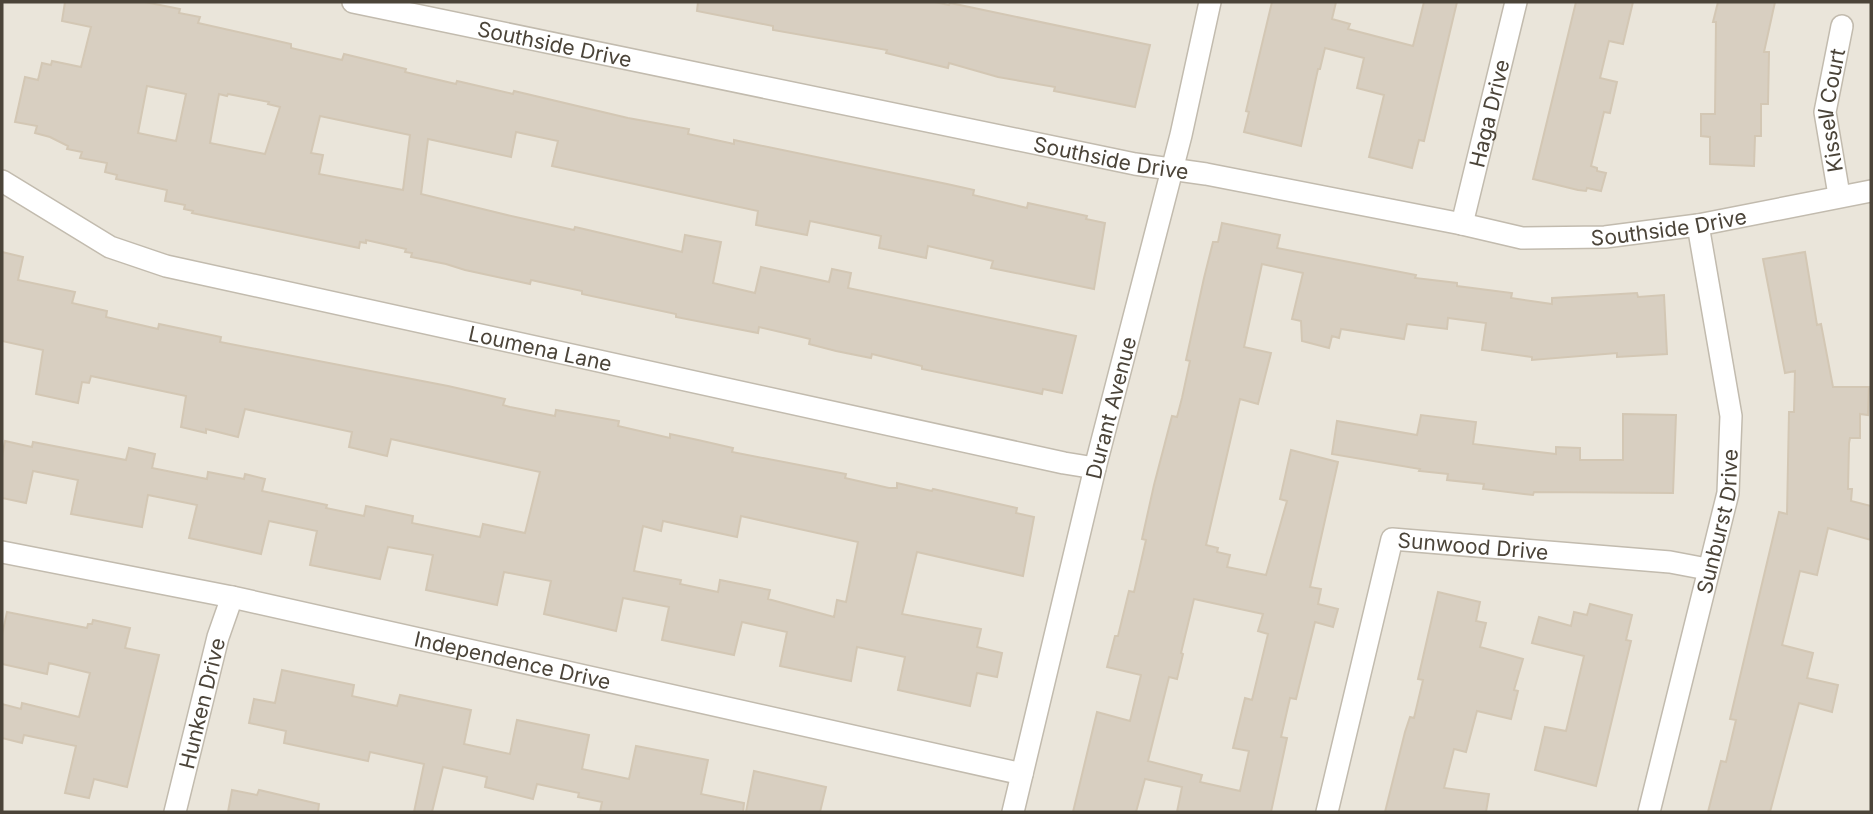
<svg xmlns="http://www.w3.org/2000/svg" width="1873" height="814" font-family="Inter,sans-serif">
  <rect width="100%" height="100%" fill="#f6f3ec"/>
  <!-- residential -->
  <path fill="#eae5da" d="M2,2H1871V812H2Z"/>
  <!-- building -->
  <path fill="#d8cfc1" stroke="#d3c7b4" stroke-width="2" fill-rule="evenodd" d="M65,2H145L180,9L179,13L200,17L198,23L291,44V48L342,60L344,54L406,69L405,72L456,84L457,81L513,94L514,91L628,118L689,129L688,134L734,144V140L947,184L974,190L973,195L1027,208L1028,203L1087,216L1086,219L1105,223L1094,289L991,268L993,261L928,246L926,258L879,248L881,236L810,221L807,235L756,225L758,211L552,166L558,141L516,132L511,157L428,139L421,194L507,215L574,230L575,227L682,252L685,235L721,242L713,283L755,293L761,267L829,282L832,269L851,273L848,288L1076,336L1062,393L1043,389L1042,394L922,369V366L872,354L871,358L836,351L809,344L810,339L802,337L759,327L758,333L676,317V314L582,294V291L531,280L530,284L465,270L446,264L411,257L412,253L405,252L406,249L366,240V243L360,242L359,248L192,213L193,211L184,209L185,205L165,201L167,190L116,179L117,175L105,172L107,163L80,158L82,152L67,149L68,146L50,137L35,133L37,126L15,122L25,77L38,80L42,63L51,65L52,61L81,67L91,27L62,21ZM147,86L186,94L176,141L138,133ZM219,94L227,96L228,94L269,102L268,104L280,107L265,154L210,143ZM320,116L410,135L403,190L319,174L323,155L311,153Z
    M698,2H935L949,5L950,3L1150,45L1135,107L1054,91L1055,87L998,77L949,63L948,68L886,53L887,50L773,30V26L697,11Z
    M1272,2H1336L1332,19L1350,24L1348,29L1413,46L1424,2H1457L1424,141L1419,140L1412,168L1369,157L1384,95L1357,88L1364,58L1325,48L1320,69H1318L1301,146L1244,132L1249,112L1246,111Z
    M1576,2H1633L1623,44L1609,41L1600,78L1617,82L1610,113L1604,112L1591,166L1597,168V171L1606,173L1601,191L1587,188L1586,191L1578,190L1533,179Z
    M1718,2H1775L1764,52H1769L1768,104H1761V136H1755L1754,166L1710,164V137L1701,136V114H1715L1716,22H1713Z
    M1222,223L1280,235L1277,248L1416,275L1415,278L1457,283V286L1512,293L1511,298L1552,304V298L1637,293L1638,297L1664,295L1667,354L1617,357V353L1532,360V357L1482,350L1486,323L1448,318L1447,329L1407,324L1404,339L1341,329L1339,338L1332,336L1329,348L1302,341L1301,321L1292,319L1303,273L1262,264L1244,347L1271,353L1258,404L1240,399L1206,545L1218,548L1217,552L1230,555L1227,567L1266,575L1287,501L1280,499L1291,450L1338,462L1310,587L1321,589L1318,604L1338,609L1333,627L1315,622L1296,699L1290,698L1281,737L1287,738L1271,812H1177L1182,787L1145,779L1136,812H1073L1097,712L1130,721L1141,675L1107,667L1115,636H1118L1129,591L1134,592L1146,540L1142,539L1154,485L1172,416L1177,417L1182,398L1190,361L1186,360L1204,278L1213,242H1218ZM1194,599L1263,614L1258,631L1268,634L1252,700L1245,698L1233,748L1249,751L1240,791L1200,782L1202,775L1148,761L1169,677L1177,679L1183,654L1181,653Z
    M2,252L23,257L18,280L75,292L72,303L107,311L106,317L158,329L159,324L221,337L220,342L448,386L505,399L503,405L510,407L555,416L556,410L619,421L618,426L670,438V434L698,440L733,448L732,452L846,474L845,478L889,488H897V483L932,491L933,489L1017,508L1016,513L1034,517L1023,576L917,552L902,614L981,629L977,647L1002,653L997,677L977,673L970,706L898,690L905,657L857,647L851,681L780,666L787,632L742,622L734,655L662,640L669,607L623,598L616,631L544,614L551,581L504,572L497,605L426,590L433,555L388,547L380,579L310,565L317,531L269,521L261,554L189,538L197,505L148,495L142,527L71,514L78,480L33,471L26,503L2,498V457L5,441L32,447L33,442L126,460L129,448L155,454L152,468L207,479L208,472L244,479L245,474L265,479L262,491L327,505L326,508L364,516L366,506L413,516L412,523L480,537L483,524L525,533L540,472L391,439L387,456L349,447L352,432L245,409L238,437L206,429V433L181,427L186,396L91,376L89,383L82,382L78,403L36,394L43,350L2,341ZM741,516L858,542L846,602L837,600L834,617L768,599L770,590L720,580L718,592L680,584L681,580L634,571L643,526L661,531L663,521L737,537Z
    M1805,252L1817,325L1821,324L1833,387H1869L1868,415L1860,414V438H1850L1849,443L1848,489H1852L1851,501L1871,506V540L1828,528L1817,575L1800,571L1782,645L1813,653L1807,678L1838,685L1832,712L1799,703L1770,812H1708L1721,761L1726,762L1736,720L1730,719L1779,512L1787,514L1789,412H1794L1795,371L1785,373L1763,259Z
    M1623,414L1676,415L1673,493L1534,492L1533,495L1483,489L1484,484L1447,480L1448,474L1419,471L1420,469L1332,454L1337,421L1417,435L1421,415L1476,422L1473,444L1556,454V447L1580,448V460H1623Z
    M1438,592L1480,602L1476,621L1486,623L1480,647L1523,659L1514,690L1518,691L1511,719L1477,711L1466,752L1454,749L1444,788L1489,794L1486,812H1385L1405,732L1410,717L1414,718L1423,680L1418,679Z
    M1590,604L1632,615L1626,640L1631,641L1596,786L1535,770L1545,727L1566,731L1584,656L1532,643L1539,617L1571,626L1574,612L1587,615Z
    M7,612L87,628L88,624H92L93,620L130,628L125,648L159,655L127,787L94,779L89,798L65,793L76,746L24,735L22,743L2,738V704L21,709L22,703L79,717L90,673L49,663L47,674L2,664V635Z
    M282,670L354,685L352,696L397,706L400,695L471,710L464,744L510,754L517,720L589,735L582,769L629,779L636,746L708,760L701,794L744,803L743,812H600L602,802L578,797L579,793L537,784L533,799L485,787L487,777L443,767L432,812H414L424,764L370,752L368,761L284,743L286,731L249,723L254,699L275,703Z
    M754,771L826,787L820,812H746Z
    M232,790L257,795L259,790L319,804L318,812H228Z"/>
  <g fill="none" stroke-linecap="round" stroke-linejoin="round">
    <defs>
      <g id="minor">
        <path id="s1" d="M353,2L1135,164L1206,174L1462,224L1522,238L1605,237L1698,225L1871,191"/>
        <path id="s2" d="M2,181L110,247L166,266L1064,463L1095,468"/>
        <path id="s3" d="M1839,195L1825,112L1842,26"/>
        <path id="s4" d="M1462,224L1516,2"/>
        <path id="s5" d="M2,552L232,597L1022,774"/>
        <path id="s6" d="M175,812L218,637L232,597"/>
        <path id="s7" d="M1013,812L1095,468L1181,135L1210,2"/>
        <path id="s8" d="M1327,812L1392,539L1670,562L1707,569"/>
        <path id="s9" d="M1649,812L1728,493L1731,416L1698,225"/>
      </g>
    </defs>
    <!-- minor casing -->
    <use href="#minor" stroke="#c2bbae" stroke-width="24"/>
    <!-- minor -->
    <use href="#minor" stroke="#fff" stroke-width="21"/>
  </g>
  <g text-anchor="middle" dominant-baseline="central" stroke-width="5" stroke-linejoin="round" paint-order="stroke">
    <!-- street labels -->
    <g font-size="21" fill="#4b4439" stroke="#fff">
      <text stroke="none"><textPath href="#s1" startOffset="206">Southside Drive</textPath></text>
      <text stroke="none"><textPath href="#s3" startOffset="86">Kissell Court</textPath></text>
      <text stroke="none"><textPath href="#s4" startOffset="114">Haga Drive</textPath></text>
      <text stroke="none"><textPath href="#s1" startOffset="774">Southside Drive</textPath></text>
      <text stroke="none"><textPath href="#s1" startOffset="1340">Southside Drive</textPath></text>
      <text stroke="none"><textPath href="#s2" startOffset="569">Loumena Lane</textPath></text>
      <text stroke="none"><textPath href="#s7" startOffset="416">Durant Avenue</textPath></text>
      <text stroke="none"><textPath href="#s9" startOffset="299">Sunburst Drive</textPath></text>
      <text stroke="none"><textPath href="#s8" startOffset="362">Sunwood Drive</textPath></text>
      <text stroke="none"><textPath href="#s5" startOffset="522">Independence Drive</textPath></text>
      <text stroke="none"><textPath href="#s6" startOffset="112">Hunken Drive</textPath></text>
    </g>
  </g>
  <!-- border -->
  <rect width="1873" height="814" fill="none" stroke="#4b4439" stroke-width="7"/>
</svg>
